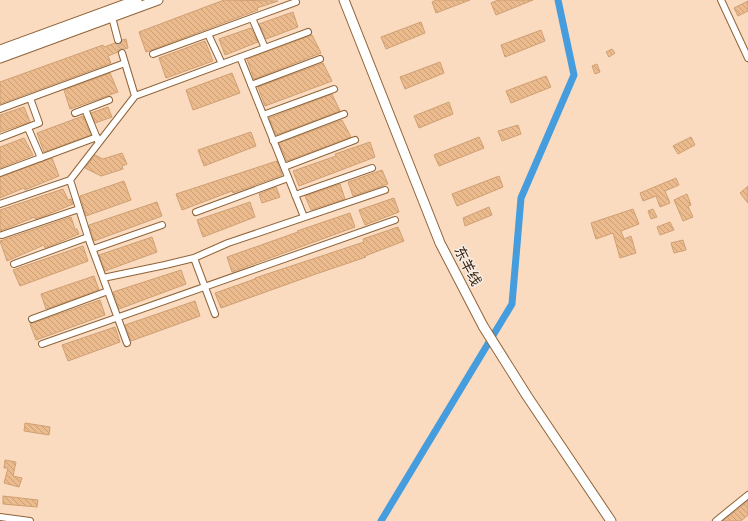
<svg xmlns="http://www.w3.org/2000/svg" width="748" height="521" font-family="'Roboto Condensed','Noto Sans SC',sans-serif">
  <defs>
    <pattern id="building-back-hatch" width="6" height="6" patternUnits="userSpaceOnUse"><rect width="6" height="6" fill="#ebba8d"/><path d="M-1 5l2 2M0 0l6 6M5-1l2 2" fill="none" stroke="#ca9f78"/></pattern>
  </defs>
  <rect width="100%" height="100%" fill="#fadbc0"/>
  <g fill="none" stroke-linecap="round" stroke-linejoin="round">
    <!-- canal -->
    <path stroke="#459dde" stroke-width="7" d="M381,521L512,304L521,198L574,75L558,0"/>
  </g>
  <!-- building -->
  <path fill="url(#building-back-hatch)" stroke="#d0a073" d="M224,0L278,1L257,8L258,10L146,52L139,32Z
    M436,0H470L436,13L432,2Z
    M498,0H533L496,15L491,3Z
    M748,1V11L738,16L734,8Z
    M293,12L298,27L266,39L259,24Z
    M421,22L425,33L386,49L381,37Z
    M251,28L258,42L225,55L219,39Z
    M541,30L545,41L505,57L501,45Z
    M312,35L321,53L254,79L247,59Z
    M126,39L128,48L125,49H120L118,52L108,56L111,63L0,104V82L103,45L104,47L115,43L120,44L122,40Z
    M205,41L213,61L166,78L159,58Z
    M612,49L615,53L609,57L606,52Z
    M440,62L444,73L405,89L400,77Z
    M323,63L332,81L265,106L258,87Z
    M597,64L600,72L595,74L592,66Z
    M110,73L118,92L70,109L64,90Z
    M232,73L240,93L193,110L186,90Z
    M546,76L551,87L511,103L506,91Z
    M332,94L340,111L276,135L269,118Z
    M449,102L453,114L419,128L414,116Z
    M24,107L30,122L0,132V115Z
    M108,107L112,117L95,123L91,113Z
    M83,116L91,135L44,152L37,133Z
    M342,120L351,137L287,161L279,143Z
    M518,125L521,134L502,141L498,131Z
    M251,132L256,146L204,166L198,150Z
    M479,137L484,148L439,166L434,155Z
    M691,137L695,145L678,154L673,146Z
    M24,138L33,155L0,168V147Z
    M370,142L375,157L299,186L293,171L336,156L335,154Z
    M122,153L127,164L122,166L123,169L101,176L85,168L95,155L103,159Z
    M52,158L59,176L25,190L24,188L0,198V177Z
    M277,161L282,175L233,193L232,191L182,210L176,194Z
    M382,170L388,184L353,196L348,182Z
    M499,176L503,187L457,206L452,194Z
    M676,178L679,185L665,191L670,203L660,207L656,196L643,201L640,193Z
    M124,181L131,200L86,216L80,196Z
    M340,184L345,199L311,210L305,196Z
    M748,186V203L740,193Z
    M276,187L280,197L262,203L259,194Z
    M63,189L68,200L71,199L73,204L44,216L35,219V217L0,231V210Z
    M687,194L691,205L688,206L693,217L683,221L674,200Z
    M394,198L399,212L365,225L359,210Z
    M157,202L162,216L94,241L89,225Z
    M250,202L255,217L203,237L197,220Z
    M489,207L492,215L465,226L463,218Z
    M633,209L639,224L621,231L624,239L631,236L636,253L620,258L613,233L596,239L591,223Z
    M653,209L657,217L651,219L648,211Z
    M350,213L355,227L232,272L227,257L298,232L297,231Z
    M71,217L75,229H77L79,234L45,248L44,245L7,261L0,241Z
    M670,222L674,230L660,235L657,227Z
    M398,227L404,241L365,256L366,257L313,275L221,308L215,293L255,279V278L364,242L363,239Z
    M152,237L157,252L105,271L99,255Z
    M683,240L686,250L674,253L671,243Z
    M83,246L88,261L20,286L13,270Z
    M181,270L186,284L119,309L113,292Z
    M94,276L99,290L46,309L41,294Z
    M100,300L105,315L36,340L30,324Z
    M195,301L200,316L131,341L125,325Z
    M115,327L120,342L68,361L62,345Z
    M25,423L50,427L49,435L24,431Z
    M5,460L16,462L13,476L22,478L19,487L4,483L8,468H4Z
    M3,496L38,500L37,507L3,504Z
    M748,501V515L741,521H723Z"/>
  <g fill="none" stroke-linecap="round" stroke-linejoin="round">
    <!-- street-tunnel -->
    <path stroke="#d2b59c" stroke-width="6" stroke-dasharray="6 3" stroke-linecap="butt" d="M118,40L122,53"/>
    <defs>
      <path id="street" d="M721,0L748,58
        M112,17L118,40
        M252,18L265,48
        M208,34L222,64
        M122,53L135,96L70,180L89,240L127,343
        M153,54L296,2
        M240,57L304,217
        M251,85L320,59
        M135,96L308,32
        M0,109L125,63
        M85,109L98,141
        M75,113L109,100
        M263,115L334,89
        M28,128L41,158
        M0,138L39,123L30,98
        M273,141L344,114
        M284,167L355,140
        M0,173L97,137
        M295,195L372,168
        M0,204L70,180
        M196,212L288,178
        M2,235L79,209
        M93,249L162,225
        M194,258L215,314
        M14,264L88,237
        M103,278L165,265L194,258L228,243L385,190
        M32,319L108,291
        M42,344L395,220
        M0,517L30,521
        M716,521L748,495"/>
      <path id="secondary" d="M344,0L440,243L483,326L527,396L611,521
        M0,50L137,0
        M0,58L158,0"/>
    </defs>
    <!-- street casing -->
    <use href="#street" stroke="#906438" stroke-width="8"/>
    <!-- secondary casing -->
    <use href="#secondary" stroke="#906438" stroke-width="11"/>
    <!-- street -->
    <use href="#street" stroke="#fff" stroke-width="6"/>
    <!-- secondary -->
    <use href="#secondary" stroke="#fff" stroke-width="9"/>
  </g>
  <g text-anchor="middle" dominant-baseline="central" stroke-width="3" stroke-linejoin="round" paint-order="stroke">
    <!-- street labels -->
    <g font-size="14" fill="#321f0d" stroke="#f7ede4">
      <text transform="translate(468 266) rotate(63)">东羊线</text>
    </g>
  </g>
</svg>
